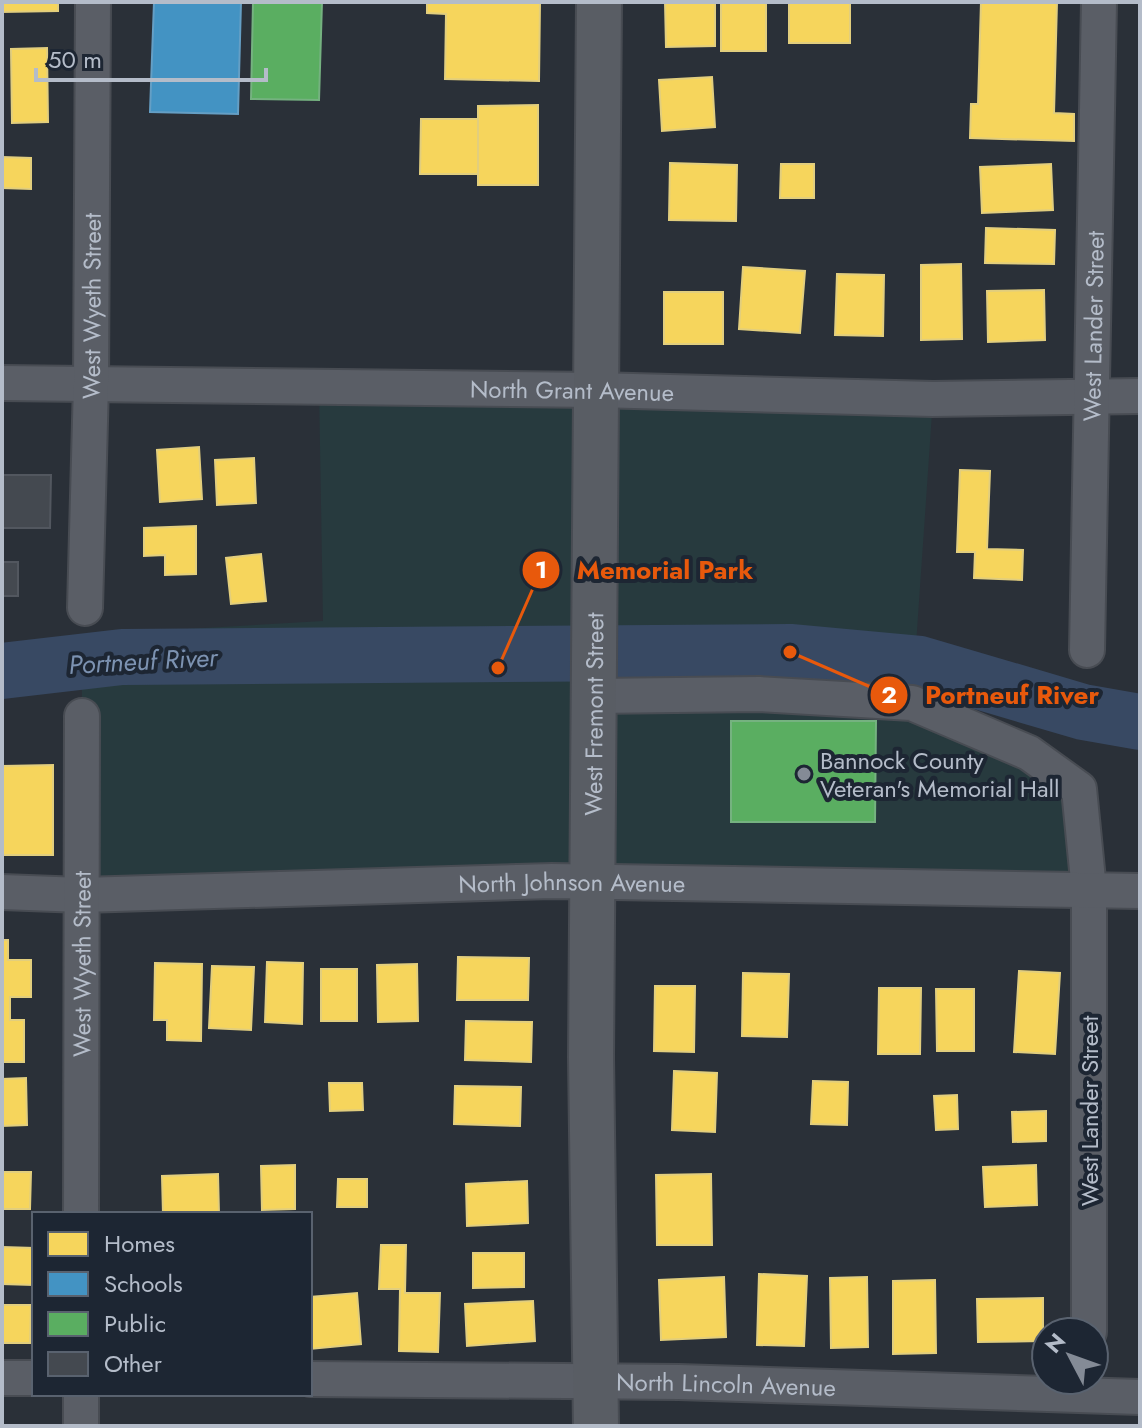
<svg xmlns="http://www.w3.org/2000/svg" width="1142" height="1428" font-family="Jost,sans-serif">
  <rect width="100%" height="100%" fill="#2a3038"/>
  <!-- green -->
  <path fill="#273a3e" d="M319,387L933,399L912,703L1079,789L1089,890L82,895V635L323,621Z"/>
  <!-- homes -->
  <path fill="#f6d55c" stroke="#e2ce7d" stroke-width="2" d="M2,2H58V11L2,12Z
    M427,2H540L539,81L445,79L446,14L427,13Z
    M665,2H715V46L666,47Z
    M721,2H766V51H721Z
    M789,2H850V43H789Z
    M981,2H1057L1054,113L1074,114V141L970,138L971,104H978Z
    M47,48L48,122L12,123L11,49Z
    M712,77L715,127L662,131L659,80Z
    M538,105V185H478V106Z
    M421,119H478V174H420Z
    M2,157L31,158V189L2,188Z
    M670,163L737,165L736,221L669,220Z
    M781,164H814V198H780Z
    M1051,164L1053,210L982,213L980,167Z
    M986,228L1055,230L1054,264L985,263Z
    M961,264L962,339L921,340V265Z
    M743,267L805,271L800,333L739,329Z
    M837,274L884,275L883,336L835,335Z
    M1044,290L1045,340L988,342L987,291Z
    M664,292H723V344H664Z
    M199,447L202,499L160,502L157,450Z
    M254,458L256,503L217,505L215,460Z
    M960,470L990,471L987,549L1023,550L1022,580L974,578L975,552H957Z
    M196,526V574L165,575V555L144,556V528Z
    M261,554L266,601L231,604L226,558Z
    M53,765V855H2L3,766Z
    M2,940H8V960H31V997H10V1020H24V1062H2Z
    M458,957L529,958L528,1000H457Z
    M267,962L303,963L302,1024L265,1022Z
    M155,963L202,964L201,1041L167,1040V1020H154Z
    M417,964L418,1021L378,1022L377,965Z
    M212,966L254,967L251,1030L209,1028Z
    M321,969H357V1021H321Z
    M1019,971L1060,973L1055,1054L1014,1052Z
    M743,973L789,974L787,1037L742,1036Z
    M655,986H695L694,1052L654,1051Z
    M879,988H921L920,1054H878Z
    M936,989H974V1051H937Z
    M466,1021L532,1022L531,1062L465,1060Z
    M674,1071L717,1073L715,1132L672,1130Z
    M26,1078L27,1125L2,1126V1079Z
    M813,1081L848,1082L847,1125L811,1124Z
    M329,1083H362L363,1110L330,1111Z
    M455,1086L521,1087L520,1126L454,1124Z
    M957,1095L958,1129L936,1130L934,1096Z
    M1046,1111V1141L1013,1142L1012,1112Z
    M295,1165V1209L262,1210L261,1166Z
    M1036,1165L1037,1205L985,1207L983,1167Z
    M2,1172H31L30,1209H2Z
    M218,1174L219,1214H163L162,1176Z
    M711,1174L712,1245H657L656,1175Z
    M338,1179H367V1207H337Z
    M527,1181L528,1223L467,1226L466,1184Z
    M381,1245H406L405,1293H440L438,1352L399,1351L400,1289H379Z
    M2,1247L34,1248L33,1285L2,1284Z
    M473,1253H524V1287L473,1288Z
    M759,1274L807,1276L804,1346L757,1345Z
    M724,1277L726,1337L661,1340L659,1280Z
    M867,1277L868,1347L831,1348L830,1278Z
    M935,1280L936,1353L893,1354V1281Z
    M357,1293L361,1344L310,1349V1297Z
    M1043,1298V1341L978,1342L977,1299Z
    M533,1301L535,1341L467,1346L465,1304Z
    M2,1305H31L30,1343H2Z"/>
  <!-- schools -->
  <path fill="#4393c3" stroke="#659fc5" stroke-width="2" d="M154,2H241L238,114L150,112Z"/>
  <!-- public -->
  <path fill="#5aae61" stroke="#75b280" stroke-width="2" d="M253,2H322L319,100L251,99Z
    M731,721H876L875,822H731Z"/>
  <g fill="none" stroke-linecap="round" stroke-linejoin="round">
    <!-- river -->
    <path stroke="#384963" stroke-width="56" d="M2,671L122,657L790,652L920,664L1083,712L1140,722"/>
  </g>
  <!-- building -->
  <path fill="#444950" stroke="#52575f" stroke-width="2" d="M2,475H51L50,528H2Z
    M2,562H18V596H2Z"/>
  <g fill="none" stroke-linecap="round" stroke-linejoin="round">
    <defs>
      <g id="street">
        <path id="s1" d="M2,383L596,390L933,399L1140,396"/>
        <path id="s2" d="M85,608L91,384L93,2"/>
        <path id="s3" d="M1087,650L1099,2"/>
        <path d="M593,696L759,694L912,703L1029,753L1079,789L1089,890V1332"/>
        <path id="s4" d="M2,892L82,895L552,881L1140,891"/>
        <path id="s5" d="M81,1214L82,716"/>
        <path d="M2,1378H34"/>
        <path id="s6" d="M310,1379L679,1382L1140,1397"/>
        <path d="M81,1426V1394"/>
      </g>
      <g id="secondary">
        <path id="s7" d="M596,1426L591,1057L599,2"/>
      </g>
    </defs>
    <!-- street casing -->
    <use href="#street" stroke="#484c53" stroke-width="38"/>
    <!-- secondary casing -->
    <use href="#secondary" stroke="#484c53" stroke-width="48"/>
    <!-- street -->
    <use href="#street" stroke="#5a5e66" stroke-width="34"/>
    <!-- secondary -->
    <use href="#secondary" stroke="#595d64" stroke-width="44"/>
  </g>
  <!-- markers -->
  <circle fill="#848b96" stroke="#1d2633" stroke-width="3" cx="804" cy="774" r="8"/>
  <g text-anchor="middle" dominant-baseline="central" stroke-width="8" stroke-linejoin="round" paint-order="stroke">
    <!-- street labels -->
    <g font-size="24" fill="#b4bcc9" stroke="#1d2633">
      <text stroke="none"><textPath href="#s2" startOffset="302">West Wyeth Street</textPath></text>
      <text stroke="none"><textPath href="#s3" startOffset="324">West Lander Street</textPath></text>
      <text stroke="none"><textPath href="#s1" startOffset="570">North Grant Avenue</textPath></text>
      <text stroke="none"><textPath href="#s7" startOffset="712">West Fremont Street</textPath></text>
      <text stroke="none"><textPath href="#s4" startOffset="570">North Johnson Avenue</textPath></text>
      <text stroke="none"><textPath href="#s5" startOffset="250">West Wyeth Street</textPath></text>
      <text transform="translate(1089 1111) rotate(-90)">West Lander Street</text>
      <text stroke="none"><textPath href="#s6" startOffset="416">North Lincoln Avenue</textPath></text>
    </g>
    <!-- poi labels -->
    <g font-size="24" fill="#b4bcc9" stroke="#1d2633" text-anchor="start">
      <text x="820" y="760">Bannock County<tspan x="820" dy="28">Veteran's Memorial Hall</tspan></text>
    </g>
    <!-- water labels -->
    <g font-size="26" font-style="italic" fill="#7c92b1" stroke="#1d2633">
      <text transform="translate(143 661) rotate(-3)">Portneuf River</text>
    </g>
  </g>
  <!-- callouts -->
  <path fill="none" stroke="#e8590c" stroke-width="3" d="M498 668L541 570M790 652L889 695"/>
  <g fill="#e8590c" stroke="#1d2633" stroke-width="3">
    <circle cx="498" cy="668" r="8"/>
    <circle cx="790" cy="652" r="8"/>
    <circle cx="541" cy="570" r="20"/>
    <circle cx="889" cy="695" r="20"/>
  </g>
  <g font-size="24" text-anchor="middle" font-weight="bold" fill="#fff">
    <text x="541" y="578">1</text>
    <text x="889" y="703">2</text>
  </g>
  <g font-size="26" text-anchor="middle" font-weight="bold" fill="#e8590c" stroke="#1d2633" stroke-width="8" stroke-linejoin="round" paint-order="stroke">
    <text x="665" y="579">Memorial Park</text>
    <text x="1012" y="704">Portneuf River</text>
  </g>
  <!-- border -->
  <rect width="1142" height="1428" fill="none" stroke="#b4bcc9" stroke-width="8"/>
  <!-- legend -->
  <rect x="32" y="1212" width="280" height="184" fill="#1d2633" stroke="#59626f" stroke-width="2"/>
  <rect x="48" y="1232" width="40" height="24" fill="#f6d55c" stroke="#59626f" stroke-width="2"/>
  <text x="104" y="1252" font-size="24" fill="#b4bcc9">Homes</text>
  <rect x="48" y="1272" width="40" height="24" fill="#4393c3" stroke="#59626f" stroke-width="2"/>
  <text x="104" y="1292" font-size="24" fill="#b4bcc9">Schools</text>
  <rect x="48" y="1312" width="40" height="24" fill="#5aae61" stroke="#59626f" stroke-width="2"/>
  <text x="104" y="1332" font-size="24" fill="#b4bcc9">Public</text>
  <rect x="48" y="1352" width="40" height="24" fill="#444950" stroke="#59626f" stroke-width="2"/>
  <text x="104" y="1372" font-size="24" fill="#b4bcc9">Other</text>
  <!-- north arrow -->
  <g transform="translate(1070 1356) rotate(311)"><circle r="38" fill="#1d2633" stroke="#59626f" stroke-width="2"/>
  <path d="M0-6L14 30L0 20L-14 30Z" fill="#848b96"/>
  <text y="-12" font-size="22" font-weight="bold" text-anchor="middle" fill="#b4bcc9">N</text>
  </g>
  <!-- scale -->
  <path d="M36 68v12h230v-12" fill="none" stroke="#b4bcc9" stroke-width="4"/>
  <text x="48" y="68" font-size="24" fill="#b4bcc9" stroke="#1d2633" stroke-width="6" paint-order="stroke">50 m</text>
</svg>
